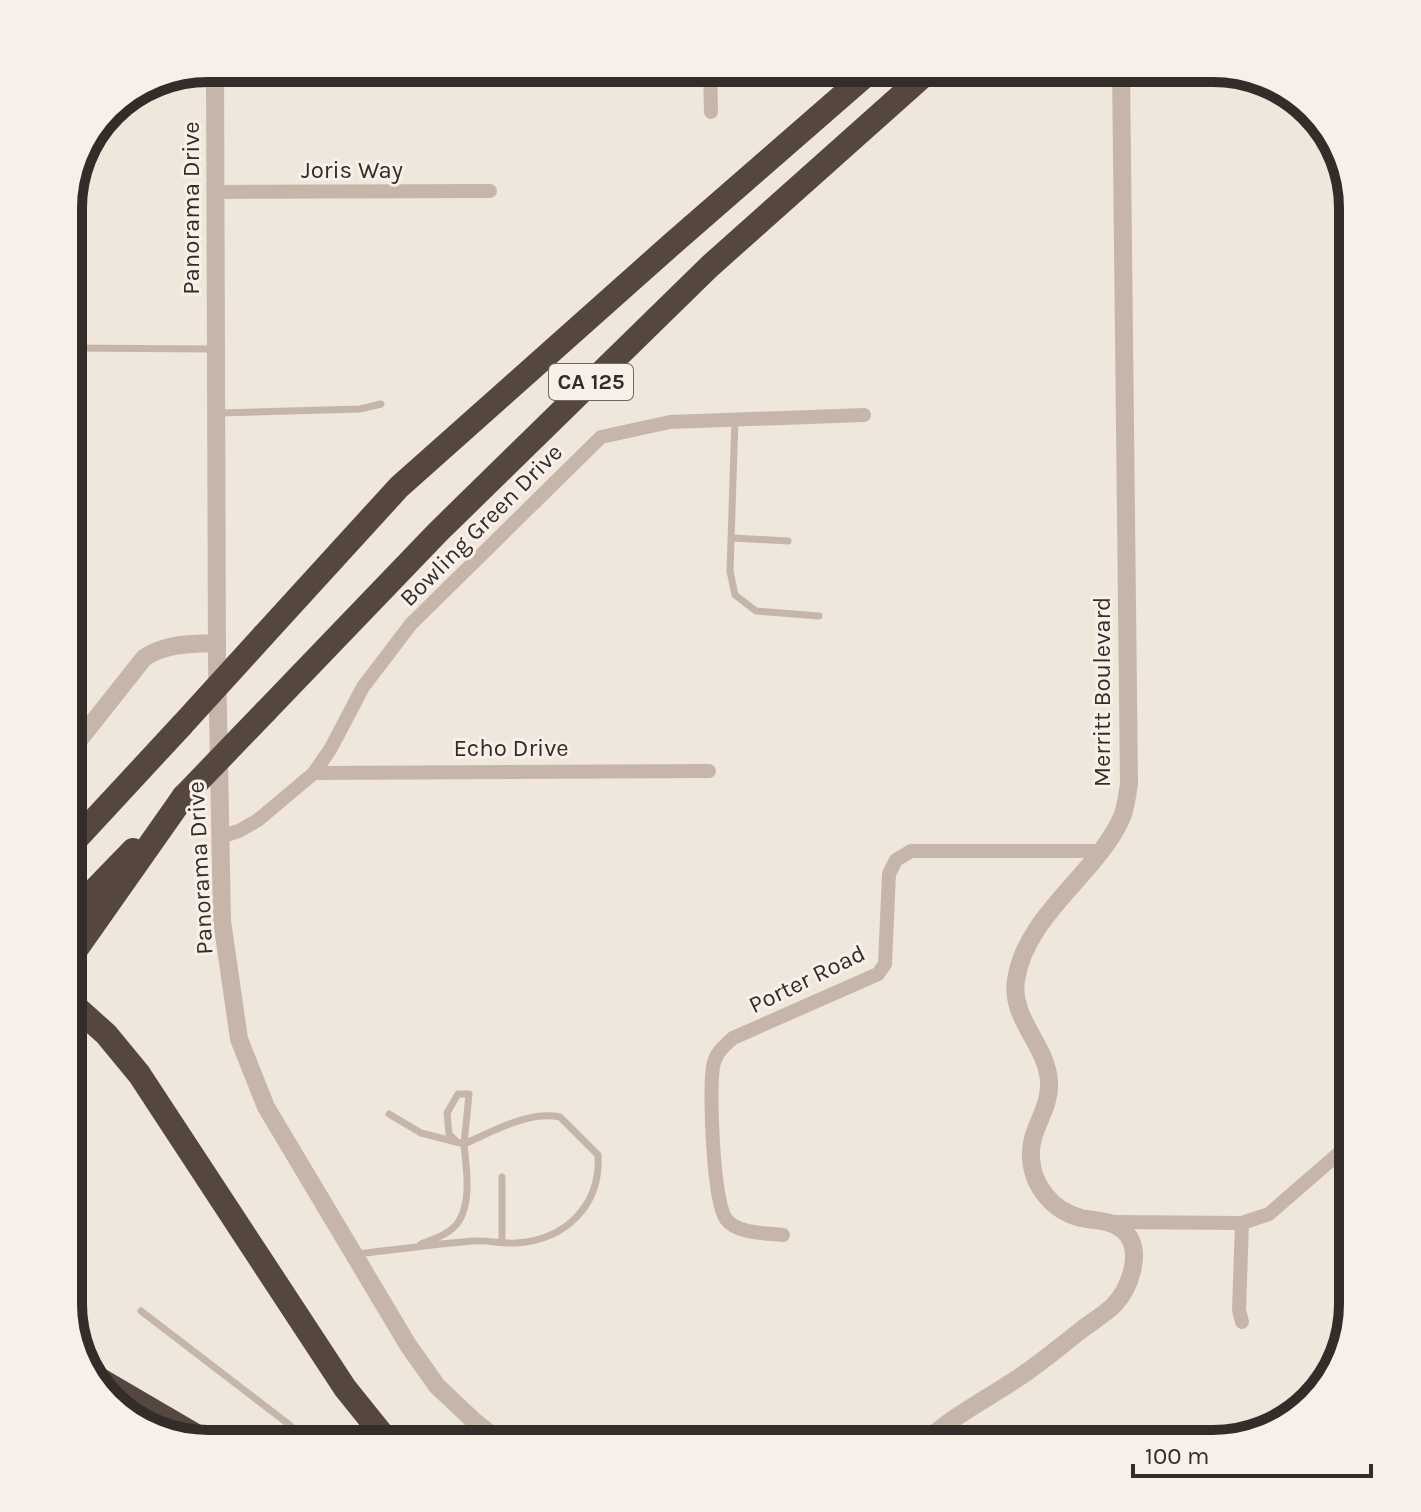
<svg xmlns="http://www.w3.org/2000/svg" width="1421" height="1512" font-family="Karla,sans-serif">
  <rect width="100%" height="100%" fill="#efe6dc"/>
  <g fill="none" stroke-linecap="round" stroke-linejoin="round">
    <!-- service -->
    <path stroke="#c6b6a9" stroke-width="7" d="M68,348L214,349
      M219,413L360,409L381,404
      M735,419L730,571L735,595L756,611L819,616
      M732,538L788,541
      M389,1114L421,1133L464,1144C466,1166 472,1201 459,1221C451,1234 433,1239 421,1244
      M502,1177V1242
      M356,1254C395,1250 434,1244 473,1241C487,1240 502,1244 516,1243C566,1240 601,1205 598,1155L560,1117C529,1110 492,1132 464,1144L469,1094H458L447,1113L449,1134L457,1142
      M141,1311L291,1426L298,1444"/>
    <!-- minor -->
    <path stroke="#c6b6a9" stroke-width="14" d="M710,68L711,112
      M215,192L490,191
      M314,773L709,771
      M220,837L239,831L258,820L314,773L331,748L363,687L411,624L601,437L670,422L864,415
      M1110,1222L1242,1223L1269,1214L1353,1141
      M1242,1223L1239,1310L1242,1322
      M783,1235C766,1233 737,1234 726,1219C713,1202 709,1091 713,1067C715,1053 724,1046 733,1038L878,974L885,964L889,874L896,860L911,851H1102"/>
    <!-- tertiary -->
    <path stroke="#c6b6a9" stroke-width="18" d="M215,68L217,660L222,921L239,1039L266,1107L408,1345L437,1386L474,1421L503,1444
      M1277,84C1282,99 1291,107 1307,108
      M68,754L144,658C166,643 191,644 217,643
      M923,1444C950,1418 981,1402 1012,1382C1036,1367 1058,1348 1080,1331C1091,1322 1104,1315 1114,1305C1130,1288 1143,1252 1126,1233C1114,1220 1097,1221 1081,1218C1053,1211 1032,1186 1031,1157C1029,1129 1051,1110 1049,1081C1046,1043 1010,1019 1016,980C1025,916 1097,873 1121,819C1126,809 1127,795 1129,784L1121,68"/>
    <!-- motorway -->
    <path stroke="#554640" stroke-width="24" d="M263,636L399,487L672,244L874,68
      M265,712L438,532L710,266L932,68
      M68,848L182,725
      M68,917L133,850
      M68,961L184,796
      M68,1000L106,1034L139,1074L345,1388L390,1444
      M92,1375L210,1444"/>
    <!-- motorway-bridge -->
    <path stroke="#554640" stroke-width="24" d="M182,725L263,636
      M184,796L265,712"/>
  </g>
  <g text-anchor="middle" dominant-baseline="central" stroke-width="6" stroke-linejoin="round" paint-order="stroke">
    <!-- shield labels -->
    <rect fill="#f8f0e8" stroke="#6f6762" stroke-width="2" x="549" y="364" width="84" height="36" rx="6"/>
    <g font-size="22" font-weight="bold" fill="#342c28">
      <text x="591" y="382">CA 125</text>
    </g>
    <!-- street labels -->
    <g font-size="24" fill="#342c28" stroke="#f8f0e8">
      <text x="352" y="170">Joris Way</text>
      <text transform="translate(191 208) rotate(-90)">Panorama Drive</text>
      <text transform="translate(481 525) rotate(-45)">Bowling Green Drive</text>
      <text transform="translate(1102 692) rotate(-90)">Merritt Boulevard</text>
      <text x="511" y="748">Echo Drive</text>
      <text transform="translate(200 868) rotate(-93)">Panorama Drive</text>
      <text transform="translate(807 979) rotate(-26)">Porter Road</text>
    </g>
  </g>
  <!-- crop -->
  <path d="M0 0H1421V1512H0ZM208 82H1213A126 126 0 0 1 1339 208V1304A126 126 0 0 1 1213 1430H208A126 126 0 0 1 82 1304V208A126 126 0 0 1 208 82Z" fill="#f8f0e8" fill-rule="evenodd"/>
  <path fill="none" stroke="#342c28" stroke-width="10" d="M208 82H1213A126 126 0 0 1 1339 208V1304A126 126 0 0 1 1213 1430H208A126 126 0 0 1 82 1304V208A126 126 0 0 1 208 82Z"/>
  <!-- scale -->
  <path d="M1133 1464v12h238v-12" fill="none" stroke="#342c28" stroke-width="4"/>
  <text x="1145" y="1464" font-size="24" fill="#342c28" stroke="#f8f0e8" stroke-width="6" paint-order="stroke">100 m</text>
</svg>
